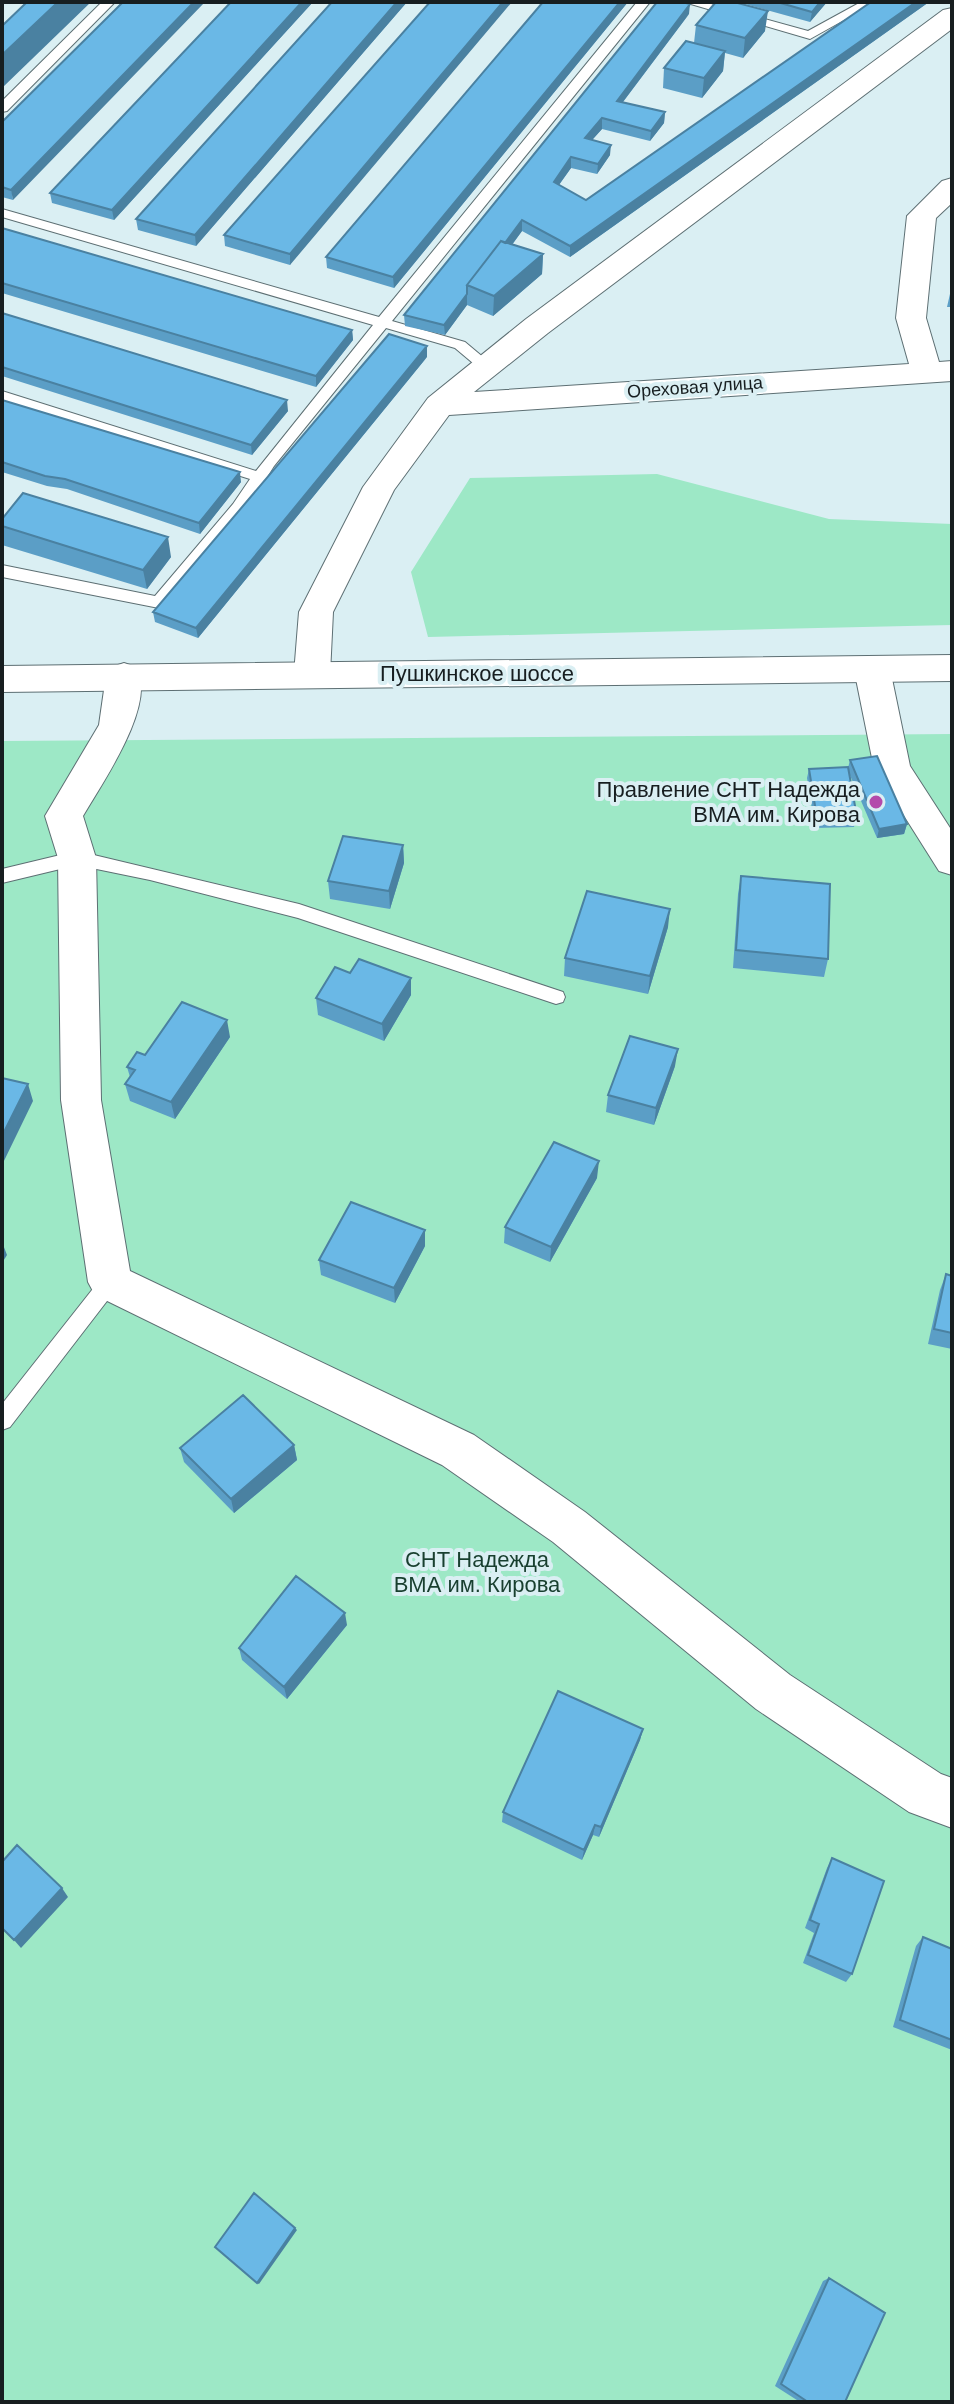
<svg xmlns="http://www.w3.org/2000/svg" width="954" height="2404" font-family="Helvetica,sans-serif">
  <rect width="100%" height="100%" fill="#daeff3"/>
  <!-- green -->
  <path fill="#9de8c6" d="M657,474L829,519L952,524V625L428,637L411,572L470,478Z
    M952,734V2402H2V741Z"/>
  <g fill="none" stroke-linecap="round" stroke-linejoin="round">
    <defs>
      <path id="lane" d="M102,2H115L7,111L2,112V101Z
        M637,2H650L392,321L465,342L490,363V369H480L455,348L386,328L274,466L245,512L165,606L159,608L2,577V565L155,596L233,504L250,479L2,401V391L256,471L373,325L2,217V209L379,317Z
        M684,2H704L808,31L861,2H876L810,39Z
        M77,851L299,904L563,992L565,997L563,1002L556,1004L298,918L150,880L77,865L2,883V869Z
        M110,1273L117,1276L120,1282L117,1288L10,1427L2,1430V1404L103,1276Z"/>
      <path id="street" d="M952,8V29L548,333L474,392L909,364L896,318L907,216L942,181L952,178V203L936,218L926,318L939,362L952,361V381L449,415L394,490L333,612L330,674L324,683L312,687L300,683L294,674L299,612L363,487L428,398L526,319L943,10Z
        M872,657L884,660L890,669L910,766L952,831V875L939,871L874,768L854,669L860,660Z
        M124,663L136,667C158,704 102,783 83,816L96,858L101,1100L130,1271L474,1435L585,1512L790,1675L941,1774L952,1778V1828L909,1812L756,1709L553,1542L442,1465L95,1295L88,1282L61,1100L58,858L45,816L99,725L106,676L112,667Z"/>
      <path id="secondary" d="M952,655V681L2,692V666Z"/>
    </defs>
    <!-- lane casing -->
    <use href="#lane" stroke="#5d6f73" stroke-width="2"/>
    <!-- street casing -->
    <use href="#street" stroke="#5d6f73" stroke-width="2"/>
    <!-- secondary casing -->
    <use href="#secondary" stroke="#5d6f73" stroke-width="2"/>
    <!-- lane -->
    <use href="#lane" fill="#fff" fill-rule="evenodd"/>
    <!-- street -->
    <use href="#street" fill="#fff" fill-rule="evenodd"/>
    <!-- secondary -->
    <use href="#secondary" fill="#fff" fill-rule="evenodd"/>
  </g>
  <!-- wall -->
  <path fill="#5b9ec6" d="M231,2H313L114,220L52,203L50,193Z
    M332,2H407L196,246L138,230L136,219Z
    M430,2L290,265L225,246L224,235Z
    M543,2H628L394,288L327,268L326,257Z
    M738,2H827L810,22Z
    M871,2H929L570,257L522,231L512,245L543,254L542,274L493,316L467,305L445,335L405,326L404,315L689,14L623,102L665,112L664,123L650,141L602,129L592,140L610,155L597,174L571,168L559,185L586,200Z
    M696,25L765,31L743,58L725,53L723,71L702,98L663,88L664,68L694,43Z
    M2,122L13,200L2,197Z
    M2,228L352,330L353,340L316,387L2,293Z
    M952,285V307H947Z
    M2,313L288,411L252,455L2,376Z
    M427,357L198,638L155,622L153,612Z
    M2,400L241,482L200,534L67,489L47,486L2,472Z
    M2,519L171,557L147,589L2,545Z
    M850,760L907,824L904,834L877,838L849,773L857,817L854,827L815,828L807,778L809,769L848,768Z
    M403,845L404,863L390,909L330,899L328,881Z
    M741,876L828,959L824,977L733,968L738,894Z
    M668,927L648,994L564,976L565,958Z
    M350,973L411,978V995L384,1041L318,1015L316,998Z
    M230,1037L175,1119L130,1101L125,1084L130,1077L127,1067L145,1055Z
    M675,1066L654,1125L606,1112L608,1095Z
    M597,1178L550,1262L504,1243L505,1227Z
    M425,1246L395,1303L321,1275L319,1260Z
    M946,1274L952,1276V1349L928,1344L940,1290Z
    M294,1445L297,1460L234,1513L184,1462L180,1448Z
    M347,1625L287,1699L242,1660L239,1648Z
    M643,1729L640,1740L599,1837L593,1835L582,1860L502,1822L503,1812Z
    M832,1858L852,1974L846,1982L803,1963L814,1933L805,1928L827,1868Z
    M923,1937L952,1949V2050L893,2027L916,1946Z
    M829,2278L845,2402H800L775,2386L823,2281Z"/>
  <!-- shaded-wall -->
  <path fill="#4a81a1" d="M58,2H91L2,88V55Z
    M194,2H205L13,200L11,190Z
    M302,2H313L114,220L112,210Z
    M397,2H407L196,246L195,235Z
    M503,2H512L290,265V254Z
    M620,2H628L394,288L393,277Z
    M820,2H827L810,22L812,12Z
    M916,2H929L570,257V246Z
    M690,4L689,14L616,111L617,101Z
    M768,11L765,31L743,58L745,38Z
    M725,51L723,71L702,98L704,78Z
    M665,112L664,123L650,141L651,131Z
    M602,118V129L584,149L585,138Z
    M611,145L610,155L597,174L598,164Z
    M571,157V168L553,193L554,182Z
    M522,220V231L478,290L472,287Z
    M543,254L542,274L493,316L494,296Z
    M467,294V305L445,335L444,325Z
    M352,330L353,340L316,387V376Z
    M427,346V357L198,638L196,628Z
    M287,400L288,411L252,455L251,445Z
    M240,472L241,482L200,534L199,523Z
    M168,537L171,557L147,589L143,570Z
    M907,824L904,834L877,838L879,829Z
    M403,845L404,863L390,909L389,891Z
    M670,909L668,927L648,994L650,976Z
    M411,978V995L384,1041L382,1024Z
    M227,1020L230,1037L175,1119L171,1102Z
    M678,1049L675,1066L654,1125L656,1108Z
    M28,1084L33,1101L2,1165V1136Z
    M599,1161L597,1178L550,1262L551,1247Z
    M425,1230V1246L395,1303L394,1288Z
    M2,1242L7,1255L2,1263Z
    M294,1445L297,1460L234,1513L231,1499Z
    M345,1613L347,1625L287,1699L284,1687Z
    M643,1729L640,1740L599,1837L601,1827Z
    M595,1825L593,1835L582,1860L584,1850Z
    M62,1888L68,1897L21,1948L14,1940Z
    M295,2228L297,2230L259,2284L257,2283Z"/>
  <!-- building -->
  <path fill="#6ab8e6" stroke="#4a81a1" stroke-width="2" d="M27,2H58L2,55V26Z
    M123,2H194L11,190L2,187V122Z
    M231,2H302L112,210L50,193Z
    M332,2H397L195,235L136,219Z
    M430,2H503L290,254L224,235Z
    M543,2H620L393,277L326,257Z
    M657,2H682L690,4L617,101L665,112L651,131L602,118L585,138L611,145L598,164L571,157L554,182L586,200L871,2H916L570,246L522,220L505,243L501,241L467,285V294L444,325L404,315Z
    M716,2H734L768,11L745,38L696,25Z
    M777,2H820L812,12Z
    M686,41L725,51L704,78L664,68Z
    M2,228L352,330L316,376L2,283Z
    M501,241L543,254L494,296L467,285Z
    M2,313L287,400L251,445L2,367Z
    M389,334L427,346L196,628L153,612Z
    M2,400L240,472L199,523L65,479L45,476L2,462Z
    M23,493L168,537L143,570L2,526V519Z
    M877,756L907,824L879,829L850,760Z
    M848,767L857,817L817,818L809,769Z
    M343,836L403,845L389,891L328,881Z
    M741,876L830,884L828,959L736,950Z
    M587,891L670,909L650,976L565,958Z
    M359,959L411,978L382,1024L316,998L335,967L350,973Z
    M182,1002L227,1020L171,1102L125,1084L135,1070L127,1067L137,1052L145,1055Z
    M630,1036L678,1049L656,1108L608,1095Z
    M2,1078L28,1084L2,1136Z
    M554,1142L599,1161L551,1247L505,1227Z
    M351,1202L425,1230L394,1288L319,1260Z
    M946,1274L952,1276V1333L934,1329Z
    M243,1395L294,1445L231,1499L180,1448Z
    M296,1576L345,1613L284,1687L239,1648Z
    M558,1691L643,1729L601,1827L595,1825L584,1850L503,1812Z
    M17,1845L62,1888L14,1940L2,1928V1862Z
    M832,1858L884,1881L852,1974L808,1955L819,1924L810,1920Z
    M923,1937L952,1949V2040L900,2020Z
    M254,2193L295,2228L257,2283L215,2247Z
    M829,2278L885,2313L845,2402H808L781,2384Z"/>
  <!-- markers -->
  <circle fill="#b34aab" stroke="#daeff3" stroke-width="3" cx="876" cy="802" r="8"/>
  <g text-anchor="middle" dominant-baseline="central" stroke-width="8" stroke-linejoin="round" paint-order="stroke">
    <!-- far-street labels -->
    <g font-size="18" fill="#171e20" stroke="#daeff3">
      <text transform="translate(695 387) rotate(-4)">Ореховая улица</text>
    </g>
    <!-- street labels -->
    <g font-size="22" fill="#171e20" stroke="#daeff3">
      <text x="477" y="673">Пушкинское шоссе</text>
    </g>
    <!-- poi labels -->
    <g font-size="22" fill="#171e20" stroke="#daeff3" text-anchor="end">
      <text x="860" y="789">Правление СНТ Надежда<tspan x="860" dy="25">ВМА им. Кирова</tspan></text>
    </g>
    <!-- park labels -->
    <g font-size="22" fill="#183f2f" stroke="#daeff3">
      <text x="477" y="1559">СНТ Надежда<tspan x="477" dy="25">ВМА им. Кирова</tspan></text>
    </g>
  </g>
  <!-- border -->
  <rect width="954" height="2404" fill="none" stroke="#171e20" stroke-width="8"/>
</svg>
